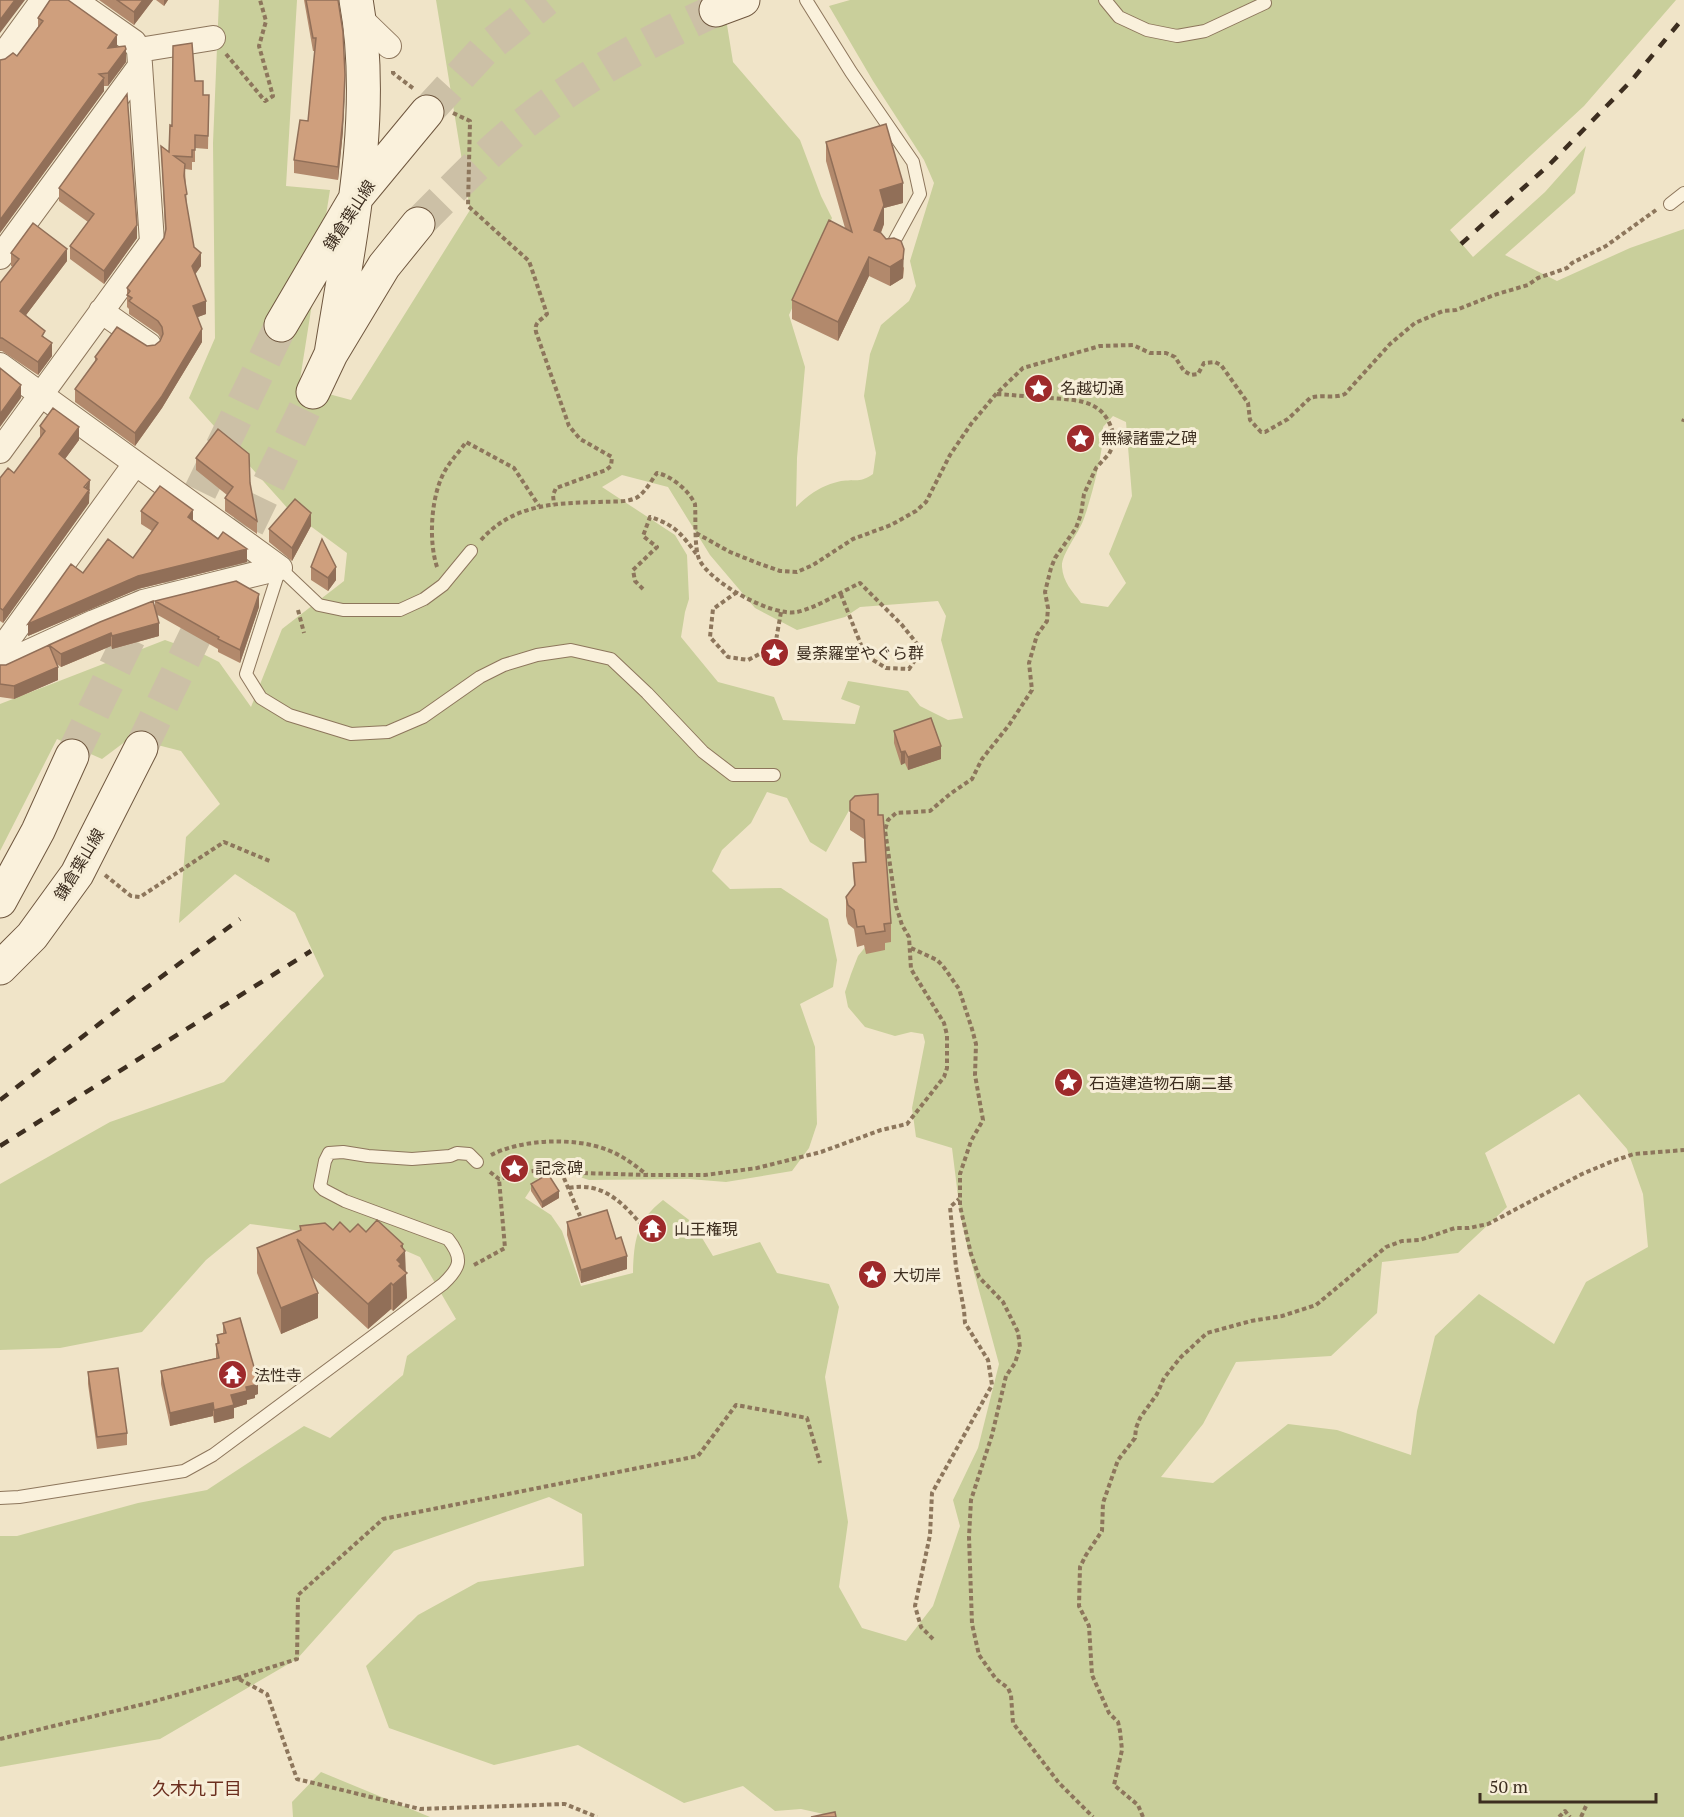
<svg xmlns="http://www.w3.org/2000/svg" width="1684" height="1817" font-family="'PT Serif','Noto Sans JP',serif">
  <rect width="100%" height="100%" fill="#f0e4c8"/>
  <!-- green -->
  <path fill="#c9cf9b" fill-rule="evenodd" d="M219,0H297L286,186L330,190L299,386L351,400L470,210L436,0H723L733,62L800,140L821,196L832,218L789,315L805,367L797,458L796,507C811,493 820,486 841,481C855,479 861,483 873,474L876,453L864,396L870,354L881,325L909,301L916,286L910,261L934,183L924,160L873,81L829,6L850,0H1676L1584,106L1450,230L1473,257L1545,192L1586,146L1575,193L1505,255L1557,281L1630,248L1684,229V1817H837L801,1809L775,1811L743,1786L684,1803L578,1745L494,1765L389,1728L366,1666L418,1615L478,1582L584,1566L582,1514L549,1497L394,1551L297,1659L160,1739L0,1767V1536H17L138,1503L207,1490L304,1426L330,1438L403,1375L407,1356L456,1319L420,1257L388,1243L250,1224L206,1260L142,1332L60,1348L0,1350V1184L110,1122L224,1082L324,976L295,913L235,874L179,923L186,837L220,804L181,751L130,738L102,759L57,739L0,851V704L165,640L201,653L219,662L251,707L282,629L344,581L347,553L290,511L189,398L215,338L213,143ZM1113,416L1126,422L1132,496L1109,554L1126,583L1108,607L1081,603C1072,591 1063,582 1062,567C1061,555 1078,534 1083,521C1091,500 1105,447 1103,427ZM622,475L668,487L710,555L755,608L797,630L845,617L860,607L938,601L946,616L941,640L963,718L948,720L920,706L908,691L848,681L841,699L860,706L855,724L783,720L774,697L718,682L681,637L685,612L689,599L687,555L675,535L602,487ZM767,792L787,798L810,842L826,852L857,796L884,911L875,935L858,956L851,974L845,992L848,1007L865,1027L895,1036L911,1032L923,1034L925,1042L912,1108L916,1137L952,1148L960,1212L968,1250L999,1364L978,1448L953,1500L960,1526L933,1606L906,1641L862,1628L839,1587L848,1522L825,1377L839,1307L829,1284L777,1273L760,1242L713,1256L693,1223L663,1200C636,1221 634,1241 633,1273L581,1286L562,1231L551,1215L525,1198L546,1166L589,1180L689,1179L726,1182L792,1171L809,1148L817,1124L815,1047L800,1004L833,987L837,960L828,919L781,888L730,889L712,871L722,850L751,823ZM1579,1094L1627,1149L1643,1194L1648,1247L1586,1282L1554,1344L1479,1294L1435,1336L1417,1411L1411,1455L1337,1430L1288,1424L1213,1483L1161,1477L1203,1424L1236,1362L1331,1356L1377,1313L1382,1262L1458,1253L1507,1207L1485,1153Z
    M321,1772L430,1817H293L292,1802Z"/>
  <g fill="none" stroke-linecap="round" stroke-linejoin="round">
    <!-- secondary-tunnel -->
    <path stroke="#ccc0a6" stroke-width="33" stroke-dasharray="33 16" stroke-linecap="butt" d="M427,112L483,51L546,0
      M418,224C448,194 477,163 510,135C571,83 642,44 716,10
      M141,748L313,392
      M72,756L281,325"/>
    <defs>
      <path id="lane" d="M806,0L851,72L913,162L920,194L889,251
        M1105,0L1119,17L1147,30L1177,36L1205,31L1265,3
        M1670,204L1684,193
        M471,551L443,585L424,599L400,610H343L319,605L280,568L246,674L261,698L289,715L351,734L388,732L423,717L480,677L504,665L537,655L571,650L611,659L647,693L703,752L733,775H774
        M0,1498L19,1497L184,1471L213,1455L443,1284C460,1268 464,1259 448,1239L345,1201L324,1190L320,1186L325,1161L329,1153L343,1152L368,1156L412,1159L450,1156L457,1153L469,1154L477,1162"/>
      <path id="street" d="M359,17L389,46
        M139,50L213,38
        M0,59L43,0
        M0,257L140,66
        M101,311L149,345
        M0,365L280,568
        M0,451L152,242L139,50L134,42L74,0
        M0,651L135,464
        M0,665L94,622L143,602L280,568"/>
      <path id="secondary" d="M716,10L743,0
        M281,325L355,199L427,112
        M331,354C349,241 377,114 356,0
        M313,392L331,354L384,266L418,224
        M0,901L38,831L72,756
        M0,968L32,936L77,874L141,748"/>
    </defs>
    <!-- lane casing -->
    <use href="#lane" stroke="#8d765c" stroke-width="14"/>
    <!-- street casing -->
    <use href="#street" stroke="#8d765c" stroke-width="26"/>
    <!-- secondary casing -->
    <use href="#secondary" stroke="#6f573f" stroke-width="35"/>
    <!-- path -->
    <path stroke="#8d765c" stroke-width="4" stroke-dasharray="4.5 3" stroke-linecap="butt" d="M226,54L265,101L273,96L259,46L266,21L260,0
      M393,71V73L414,89
      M453,113L470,121L468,206L529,261L547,314C541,321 534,321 536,332L569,426L580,439L612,457L611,466L606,470L556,488L553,495L554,504
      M1683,422L1684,419
      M696,533L730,552L760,564L780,571L797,572L813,565L853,539L891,525L916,511L926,502L950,455L971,424L996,394L1023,368L1100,346L1133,345L1150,353H1166L1175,357L1184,371L1191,375L1198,374L1204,363L1215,362L1221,365L1248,403L1250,420L1261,432H1265L1288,419L1310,398C1321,394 1334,399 1345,394L1390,344L1415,323L1443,311L1456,310L1494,295L1528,285L1538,278L1567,268L1572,263L1606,246L1656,210
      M481,540C513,504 555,503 600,502C612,501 624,503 636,498C645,493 651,481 657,473C672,476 689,491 695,504C696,519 694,546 699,559C709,582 772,617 797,612C816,608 841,592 860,583L902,625L922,650L909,669L886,668L865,655L840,592
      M437,567C428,540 431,493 446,469C452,459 460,451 466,442L514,468L539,506
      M643,589L635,581L633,570L657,547L643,536L650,517C676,525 682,535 698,556
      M737,592L713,609L710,637L728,657L748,660L775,646L781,612
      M298,610L304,633
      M105,875L131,896L140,897L224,842L272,862
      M911,948L937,960L943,966L959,989L972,1029L976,1044L975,1075L983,1120L971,1141L960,1174V1206L971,1254L979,1277L1003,1302L1018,1332L1020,1347L1015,1363L1006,1376L992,1435L971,1500L969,1537L972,1624L979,1655L996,1679L1008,1688L1011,1695L1013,1723L1059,1783L1093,1817
      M491,1155C522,1139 575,1137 608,1150C623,1156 635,1165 647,1175
      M561,1171L580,1216
      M490,1172L499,1179L519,1173L553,1168L583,1173L647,1175H705L757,1168L821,1152L881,1130L907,1124L944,1077L947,1068V1035L944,1023L911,969L909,937L902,925L896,906L885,830L888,820L896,813L930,811L950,794L972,779L982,759L1009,725L1032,690L1029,663L1037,635L1047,621L1048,608L1045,592L1051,568L1055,558L1076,528L1081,514L1084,494L1096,468L1109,454L1115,442C1108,401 1084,400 1048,398C1031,397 1014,395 996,394
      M569,1188C601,1182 620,1200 640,1223
      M474,1265L505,1248L499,1179
      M933,1639L921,1627L915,1606L930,1535L932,1493L992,1385L988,1360L965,1323L964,1310L956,1267L950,1207L959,1199
      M237,1678L297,1659L298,1595L383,1519L698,1456L736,1405L807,1418L820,1463
      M0,1739L148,1703L237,1678L267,1694L297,1779L420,1809L565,1804L597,1817
      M1143,1817L1138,1805L1114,1785L1122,1750L1120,1731L1118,1722L1109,1713L1092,1675L1089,1626L1079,1606L1080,1567L1086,1555L1102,1531L1103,1503L1118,1460L1135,1438L1136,1428L1140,1418L1157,1394L1164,1378L1181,1357L1207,1333L1251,1321L1282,1316L1316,1305L1386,1247L1402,1241L1420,1240L1455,1228H1469L1488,1224L1582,1174L1613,1161L1634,1154L1684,1150
      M1559,1817L1565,1811L1570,1817
      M1581,1817L1586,1806"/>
    <!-- lane -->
    <use href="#lane" stroke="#faf1dc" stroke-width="12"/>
    <!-- street -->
    <use href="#street" stroke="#faf1dc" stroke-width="24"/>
    <!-- secondary -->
    <use href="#secondary" stroke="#faf1dc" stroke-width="33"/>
    <!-- rail -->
    <path stroke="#3d2e20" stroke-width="4.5" stroke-dasharray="10 10" stroke-linecap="butt" d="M1461,244L1550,164L1632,80L1684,17
      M0,1100L142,991L240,919
      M0,1146L311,951"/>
  </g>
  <!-- wall -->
  <path fill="#b2896c" d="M99,0H153L134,25Z
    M156,0H168L164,6Z
    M304,0H338L343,131L338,180L294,173V160L308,121L315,51H313Z
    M38,18L117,47L126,62L108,86H104V91L0,233V60L17,56L38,27Z
    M195,81L203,95H209L208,149L195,148V162H192V170L185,169L187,207L194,247L201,266L195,274L206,314L197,317L202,342L162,408L135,446L75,402V389L95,363V357L155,345L160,341L161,339L158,334L129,314V309L127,307V288L164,238L165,231L161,146L169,152L172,126Z
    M826,142L903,203L884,208V224L881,233L904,268L903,278L890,286L869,276L838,341L792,319V300L845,228L826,161Z
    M59,188L137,238L104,284L70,259V246L88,222L59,201Z
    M11,253L67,261L26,315L45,338L52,356L38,375L2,351H0V283L13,267L11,266Z
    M40,426L79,440L65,459L90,493L89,494V503L3,623L0,621V478L14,473L40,439Z
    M196,458L250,483L257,521V534L225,511V498L227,495L196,470Z
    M141,511L193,520L247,562L138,589L28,636L83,573L133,558L152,531L141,524Z
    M311,526L292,561L269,542V529Z
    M311,567L336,580L328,591L311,580Z
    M155,601L259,607L240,663L218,652V649L156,614L159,636L112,649L111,646L61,667L57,664L58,680L14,699L0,697V665H6L49,645L155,610Z
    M894,731L941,759L908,770L905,763L901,765L894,743Z
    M850,801L878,815L891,923V942L885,943V950L866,954L864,945L857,947L854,929L848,924L846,916V897L854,887L853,863L865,862L864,839L850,830Z
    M531,1184L559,1198L542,1208L531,1191Z
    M567,1222L616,1239L627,1269L581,1283L567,1235Z
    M300,1226L350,1232H366L403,1248L405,1272L407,1298L393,1311L391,1309L368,1329L312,1277L318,1318L281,1334L257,1273V1248L300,1230Z
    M223,1323L258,1394L255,1395V1398L247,1400V1404L234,1408V1418L214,1423L213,1416L170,1426L161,1384V1371L216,1358V1344H217V1335L223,1333Z
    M88,1372L127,1433V1445L97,1449L88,1384Z"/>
  <!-- shaded-wall -->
  <path fill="#916f58" d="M15,0H25L0,33V20Z
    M143,0H153L134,25V12Z
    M164,0H168L164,6Z
    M117,35V48H108Z
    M126,49V62L108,86V73Z
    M104,78V91L0,233V220Z
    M345,88L343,131L338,180V167Z
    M903,183V203L884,208V224L874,249V230L880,190Z
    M137,225V238L104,284V271Z
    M67,249V261L20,323V311Z
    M904,249L903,278L890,286V267Z
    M201,253V266L192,279V266Z
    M869,257V276L838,341V322Z
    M206,301V314L193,319V306Z
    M202,329V342L162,408L135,446V433Z
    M52,343V356L38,375V362Z
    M21,385V398L0,427V414Z
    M79,427V440L59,467V454Z
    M90,480L89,503L3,623V610Z
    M193,510V523L188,517Z
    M311,513V526L292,561V548Z
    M247,549V562L138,589L28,636V624L138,576Z
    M336,567V580L328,591V578Z
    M259,594V607L240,663V650Z
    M159,623V636L112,649V636Z
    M111,633V646L61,667V654Z
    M58,667V680L14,699V686Z
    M941,746V759L908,770V757Z
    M905,751V763L901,765V752Z
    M559,1191V1198L542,1208V1202Z
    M403,1244V1254L405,1251L407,1298L393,1311V1285L397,1260L401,1246Z
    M627,1256V1269L581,1283V1270Z
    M391,1283V1309L368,1329V1304Z
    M318,1293V1318L281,1334V1308Z
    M258,1381V1394L255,1395V1398L247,1400V1404L234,1408V1418L214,1423V1410L231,1395L255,1382Z
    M213,1403V1416L170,1426V1413Z"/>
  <!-- building -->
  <path fill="#cf9f7d" stroke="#916f58" stroke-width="1.5" d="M0,0H15L0,20Z
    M50,0H68L117,35L108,48L125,46L126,49L108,73L99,74L104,78L0,220V60L5,59L13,53L17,56L43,21L38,18Z
    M117,0H143L134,12Z
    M306,0H338L343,32L345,75L343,118L338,167L294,160L300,120L308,121L316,38H313Z
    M192,43L195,81H203V95H209L208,136L195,135V150H192V157L174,156L185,164L184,176L187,194L185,195L194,247L201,253L192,266L206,301L193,306L202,329L162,396L135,433L75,389L97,359L95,357L117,327L147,346L155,345L160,341L163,334L162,327L158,321L129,301L132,298L127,295L130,291L127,288L164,238L166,229L161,146L169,152L170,125L172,126L173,46Z
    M127,94L137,225L104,271L70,246L94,214L59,188Z
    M886,124L903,183L880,190L884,205L874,230L881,233L886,239L894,238L901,241L904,249L903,259L890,267L869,257L838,322L792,300L829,220L852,232L826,142Z
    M33,223L67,249L20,311L45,331L42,336L52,343L38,362L2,338H0V283L19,259L11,253Z
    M0,368L21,385L0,414Z
    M53,408L79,427L59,454L90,480L84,487L89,490L3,610L0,608V478L8,468L14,473L45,431L40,426Z
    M218,429L249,454L250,483L257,521L225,498L233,487L196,458Z
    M160,486L193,510L188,517L218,539L223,532L247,549L138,576L28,624L71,564L83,573L108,539L133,558L158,523L141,511Z
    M295,499L311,513L292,548L269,529Z
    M322,539L336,567L328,578L311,567Z
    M236,581L259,594L240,650L218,639L219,637L155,601Z
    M153,601L159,623L112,636L111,633L61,654L49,645L100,622Z
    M49,645L58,667L14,686L0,684V665H6Z
    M931,718L941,746L908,757L905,751L901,752L894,731Z
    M878,794V815H883L891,923L884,924L885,931L866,934L864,926L857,927L854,910L848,905L846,897L855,885L853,863L866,862L864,820L850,811V801L855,796Z
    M548,1174L559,1191L542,1202L531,1184Z
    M607,1210L616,1239L621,1237L627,1256L581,1270L567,1222Z
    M377,1220L403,1244L401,1246L405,1251L397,1260L401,1264L399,1266L407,1273L393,1285L391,1283L368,1304L297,1239L318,1293L281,1308L257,1248L301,1230L300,1226L325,1223L333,1230L340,1222L350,1232L358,1224L366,1232Z
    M240,1318L258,1381L255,1382V1385L246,1387L247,1391L231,1395L234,1405L214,1410L213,1403L170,1413L161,1371L219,1358L216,1344L219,1343L217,1335L226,1333L223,1323Z
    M118,1368L127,1433L97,1437L88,1372Z
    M835,1812L836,1817H811Z"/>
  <!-- icons -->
  <defs>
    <symbol id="sight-disc" viewBox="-11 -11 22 22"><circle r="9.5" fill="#9e2a2b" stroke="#f7eed8"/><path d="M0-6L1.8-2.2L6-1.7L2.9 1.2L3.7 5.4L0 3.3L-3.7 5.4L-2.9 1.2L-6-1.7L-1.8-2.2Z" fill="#fff"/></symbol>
    <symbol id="temple-disc" viewBox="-11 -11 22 22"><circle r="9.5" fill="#9e2a2b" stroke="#f7eed8"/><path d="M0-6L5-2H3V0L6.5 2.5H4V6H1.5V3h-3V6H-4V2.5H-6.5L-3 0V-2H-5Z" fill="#fff"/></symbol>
  </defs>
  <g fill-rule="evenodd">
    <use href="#sight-disc" x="1022" y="372" width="33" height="33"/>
    <use href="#sight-disc" x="1064" y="422" width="33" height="33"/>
    <use href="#sight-disc" x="758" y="636" width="33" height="33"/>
    <use href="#sight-disc" x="1052" y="1066" width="33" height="33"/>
    <use href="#sight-disc" x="498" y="1152" width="33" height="33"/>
    <use href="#temple-disc" x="636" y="1212" width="33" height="33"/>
    <use href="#sight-disc" x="856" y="1258" width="33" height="33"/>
    <use href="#temple-disc" x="216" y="1358" width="33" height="33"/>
  </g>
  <g text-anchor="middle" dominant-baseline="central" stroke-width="6" stroke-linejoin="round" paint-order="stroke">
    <!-- street labels -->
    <g font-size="16" fill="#3d2e20" stroke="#f7eed8">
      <text transform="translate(349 215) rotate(-57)">鎌倉葉山線</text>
      <text transform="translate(79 864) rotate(-59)">鎌倉葉山線</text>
    </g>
    <!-- poi labels -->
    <g font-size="16" fill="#3d2e20" stroke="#f7eed8" text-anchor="start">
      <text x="1060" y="388">名越切通</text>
      <text x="1101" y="438">無縁諸霊之碑</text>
      <text x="796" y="653">曼荼羅堂やぐら群</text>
      <text x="1089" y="1083">石造建造物石廟二基</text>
      <text x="535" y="1168">記念碑</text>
      <text x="674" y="1229">山王権現</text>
      <text x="893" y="1275">大切岸</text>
      <text x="254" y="1375">法性寺</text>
    </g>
    <!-- neighbourhood labels -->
    <g font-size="18" fill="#6b2e1e" stroke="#f7eed8">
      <text x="197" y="1788">久木九丁目</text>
    </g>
  </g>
  <!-- scale -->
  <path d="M1480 1793v9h176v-9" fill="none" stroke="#3d2e20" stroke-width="3"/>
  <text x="1489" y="1793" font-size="18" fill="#3d2e20" stroke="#f7eed8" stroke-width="4.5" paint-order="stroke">50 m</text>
</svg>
